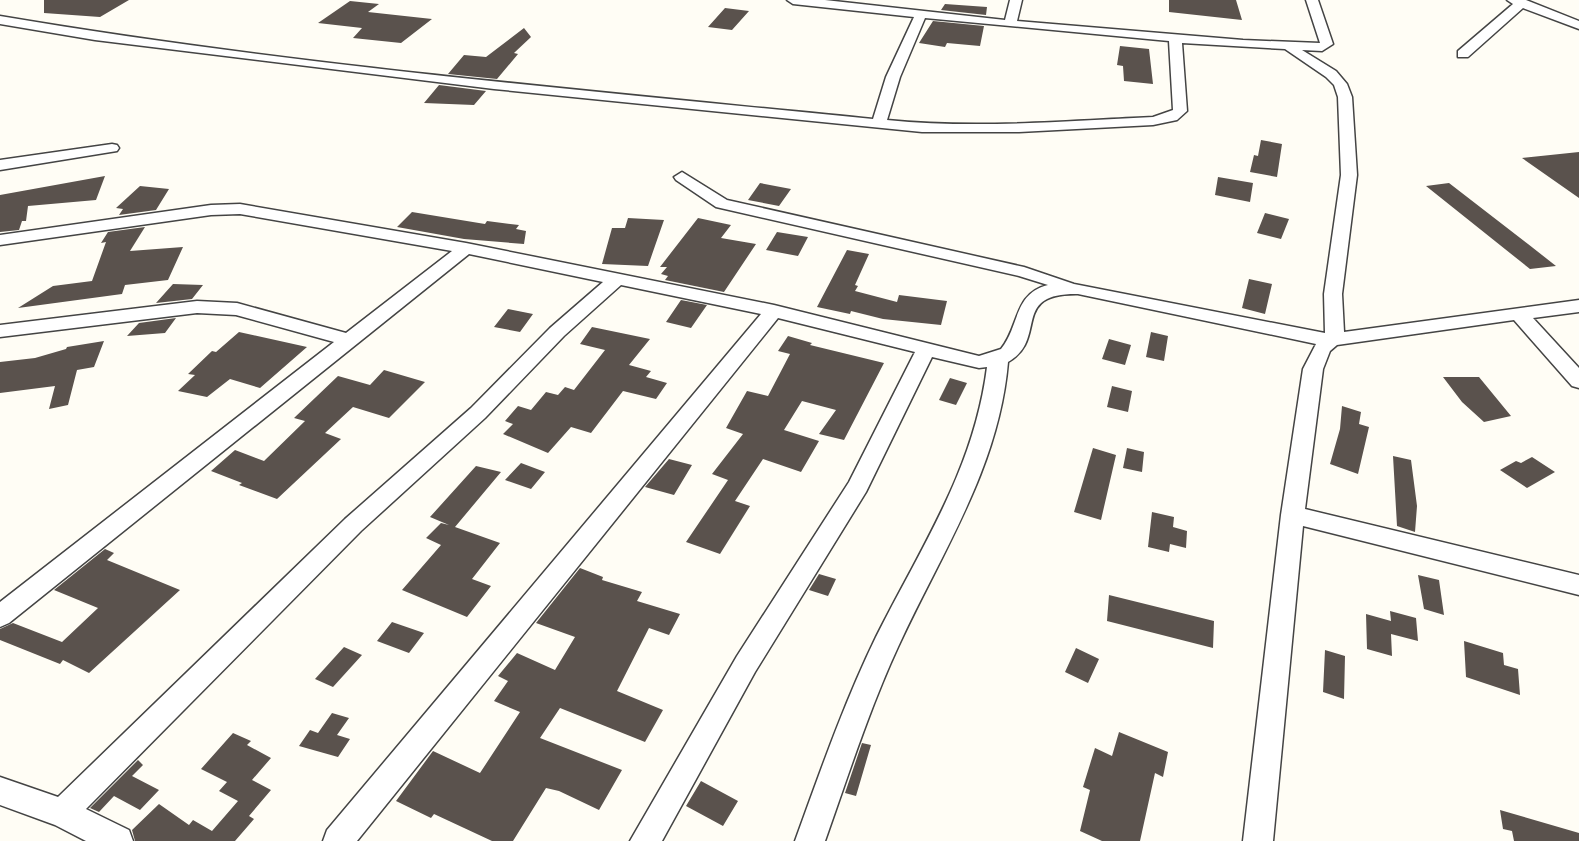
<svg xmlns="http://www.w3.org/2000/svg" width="1579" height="841" font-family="'Libre Baskerville',serif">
  <rect width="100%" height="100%" fill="#fffdf5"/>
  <!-- building -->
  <path fill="#5a524d" d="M44,0H129L100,17L44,13Z
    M1169,0H1236L1242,20L1169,12Z
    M350,1L379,4L368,12L432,19L401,43L353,38L362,28L318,23Z
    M945,4L987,7L986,15L941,10Z
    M725,8L749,11L732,30L708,27Z
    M933,21L984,26L980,46L947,43L945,47L919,43Z
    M524,28L531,37L514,53L518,54L497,79L448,74L464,55L486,57Z
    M1120,46L1149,49L1153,84L1124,81L1123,66L1117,65Z
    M439,85L486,91L474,105L424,103Z
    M1261,140L1282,144L1277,177L1250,172L1254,155L1258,156Z
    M1579,152V198L1522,158Z
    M105,176L96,200L28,206L26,221H22L19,230L0,232V195Z
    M1218,177L1253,183L1250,202L1215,195Z
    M760,183L791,189L779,206L748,200Z
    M1449,183L1528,244L1556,266L1530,269L1426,186Z
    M140,186L169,189L156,210L119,215L123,209L116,208Z
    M412,212L485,224L487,221L519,225L516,229L526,231L524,244L464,239L397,227Z
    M1265,213L1289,219L1281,239L1257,233Z
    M628,218L664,220L648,266L602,264L612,228H625Z
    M698,218L731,225L721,238L756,244L724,292L665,280L668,276L661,274L667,267H660Z
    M145,227L130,251L183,247L168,280L125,285L122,294L18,308L53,286L92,281L106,242L101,243L108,232Z
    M777,232L808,237L798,256L766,250Z
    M847,250L869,254L855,285L858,286L855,291L897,302L899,295L947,301L941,325L883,319L851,311L850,314L817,307Z
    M1249,279L1272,284L1265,314L1242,308Z
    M173,284L203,285L192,299L156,303Z
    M681,300L707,305L691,328L666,322Z
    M508,309L533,314L520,332L494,327Z
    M176,318L165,333L127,336L139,323Z
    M592,327L650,339L629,365L651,371L646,377L667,383L656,399L623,391L591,433L571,427L548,453L503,434L513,424L505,421L518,406L531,410L546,392L558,395L565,387L574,390L605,350L580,344Z
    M239,332L307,347L260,388L230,379L207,397L178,391L195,375L188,374L212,351L216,352Z
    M1151,332L1168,336L1164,361L1146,357Z
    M788,336L812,343L810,345L884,363L844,440L819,434L836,410L802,401L784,430L819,441L801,472L763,459L735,501L750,506L720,554L686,542L728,480L712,474L743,434L726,428L747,391L768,396L790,354L778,351Z
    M1109,339L1131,345L1125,365L1102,359Z
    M104,341L94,367L77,370L68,405L49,409L55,386L0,393V362L35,358L66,349L67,347Z
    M384,370L425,382L389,418L353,407L325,433L341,439L277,499L239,485L242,483L211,471L235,450L264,461L305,421L294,418L338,376L370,385Z
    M1443,377H1479L1511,416L1484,422L1462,402Z
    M950,378L967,383L956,405L939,400Z
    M1112,386L1132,391L1128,412L1107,407Z
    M1342,406L1361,412L1359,424L1369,427L1358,474L1330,464L1340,429Z
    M1093,448L1116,455L1101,520L1074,512Z
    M1127,448L1144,452L1142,472L1123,468Z
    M1393,456L1411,460L1417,506L1415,532L1397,526Z
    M1532,457L1555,472L1527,488L1500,470L1516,461L1521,463Z
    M669,459L692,465L674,495L645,487Z
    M521,463L545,472L531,489L505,480Z
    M476,466L501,472L455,527L500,543L472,579L491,586L467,617L402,590L441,545L426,538L441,523L449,525L430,517Z
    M1152,512L1174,517L1173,527L1187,531L1186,548L1170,544L1169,552L1148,547Z
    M105,549L114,553L107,560L180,590L89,673L63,660L60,664L0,640V629L13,623L62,642L98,608L54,590Z
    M580,568L603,577L602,580L642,592L637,601L680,614L669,635L649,628L617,691L663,710L645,742L560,708L540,738L622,770L599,810L559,791L546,788L513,841H492L434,814L431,818L396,801L433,751L480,773L520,712L494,701L508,681L498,676L517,653L555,670L575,637L536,623Z
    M819,574L836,579L828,596L809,590Z
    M1418,575L1439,580L1444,615L1424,609Z
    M1109,595L1214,621L1213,648L1107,621Z
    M1390,611L1416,618L1418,641L1391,634L1392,656L1367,649L1366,614L1391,621Z
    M392,622L424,633L409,653L377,641Z
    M1464,641L1503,653L1504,665L1518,669L1520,695L1466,677Z
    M344,647L362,655L333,687L315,679Z
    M1076,648L1099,659L1088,683L1065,672Z
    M1325,650L1345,656L1344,699L1323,692Z
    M332,713L349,718L337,735L350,739L338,757L299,746L310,730L318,733Z
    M1119,732L1168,752L1163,777L1155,773L1140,841H1102L1080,831L1090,790L1083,787L1095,748L1112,756Z
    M233,733L251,741L247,745L271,758L252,780L271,790L249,816L254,819L235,841H135L132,830L159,804L189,825L193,820L212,831L238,801L219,791L227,782L201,769Z
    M862,743L871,745L856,796L845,793Z
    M138,760L143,765L132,776L159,790L140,810L114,796L99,812L90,808Z
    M701,781L738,801L723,826L686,806Z
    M1500,810L1579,833V841H1514L1512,831L1503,829Z"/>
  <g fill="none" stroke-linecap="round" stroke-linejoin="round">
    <defs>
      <path id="minor" d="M787,0H825L1005,20L1010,0H1022L1017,21L1243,40L1320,43L1306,0H1318L1333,44L1322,51L1302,50L1336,71L1347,84L1352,97L1357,175L1342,294L1344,332L1579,300V312L1533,318L1579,368V388L1572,386L1514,320L1337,345L1330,351L1323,369L1305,509L1579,575V595L1303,526L1273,841H1243L1281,515L1303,369L1316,344L1078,294C1009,293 1049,339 1008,362C999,468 941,553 898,647C869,710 848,776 825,841H795C820,772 844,703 876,637C921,547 974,470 987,367L979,368L932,357L866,492L755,672L662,841H630L737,656L849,482L915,352L778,318L357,841H323L327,830L761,314L621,285L564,336L485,418L361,531L86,809L129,830L133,841H86L55,825L0,805V777L58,797L345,519L471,408L550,328L603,282L469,254L9,623L0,627V602L334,342L236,315L197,313L0,337V325L197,301L237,303L346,333L452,251L240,214L211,215L0,245V235L211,205L240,204L466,243L774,305L979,356L1001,349C1020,326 1013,294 1048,285L1019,276L716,207L676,180L674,177L682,172L727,200L1024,267L1074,284L1325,333L1324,294L1341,175L1338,97L1334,85L1326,77L1285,49L1182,43L1187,111L1177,120L1153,125L1019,132H922L494,89L95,40L0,24V16C289,65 582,90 873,119L886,77L914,17L793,4ZM925,18L1169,41L1173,110L1153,117C1065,121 975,129 887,120L900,77Z
        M1507,0H1526L1579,21V29L1523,8L1468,57H1458V51L1513,4Z
        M112,144L117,145L119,148L117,151L0,170V160Z"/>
    </defs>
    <!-- minor casing -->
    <use href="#minor" stroke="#444" stroke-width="3"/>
    <!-- minor -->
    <use href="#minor" fill="#fff" fill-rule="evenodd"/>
  </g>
</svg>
